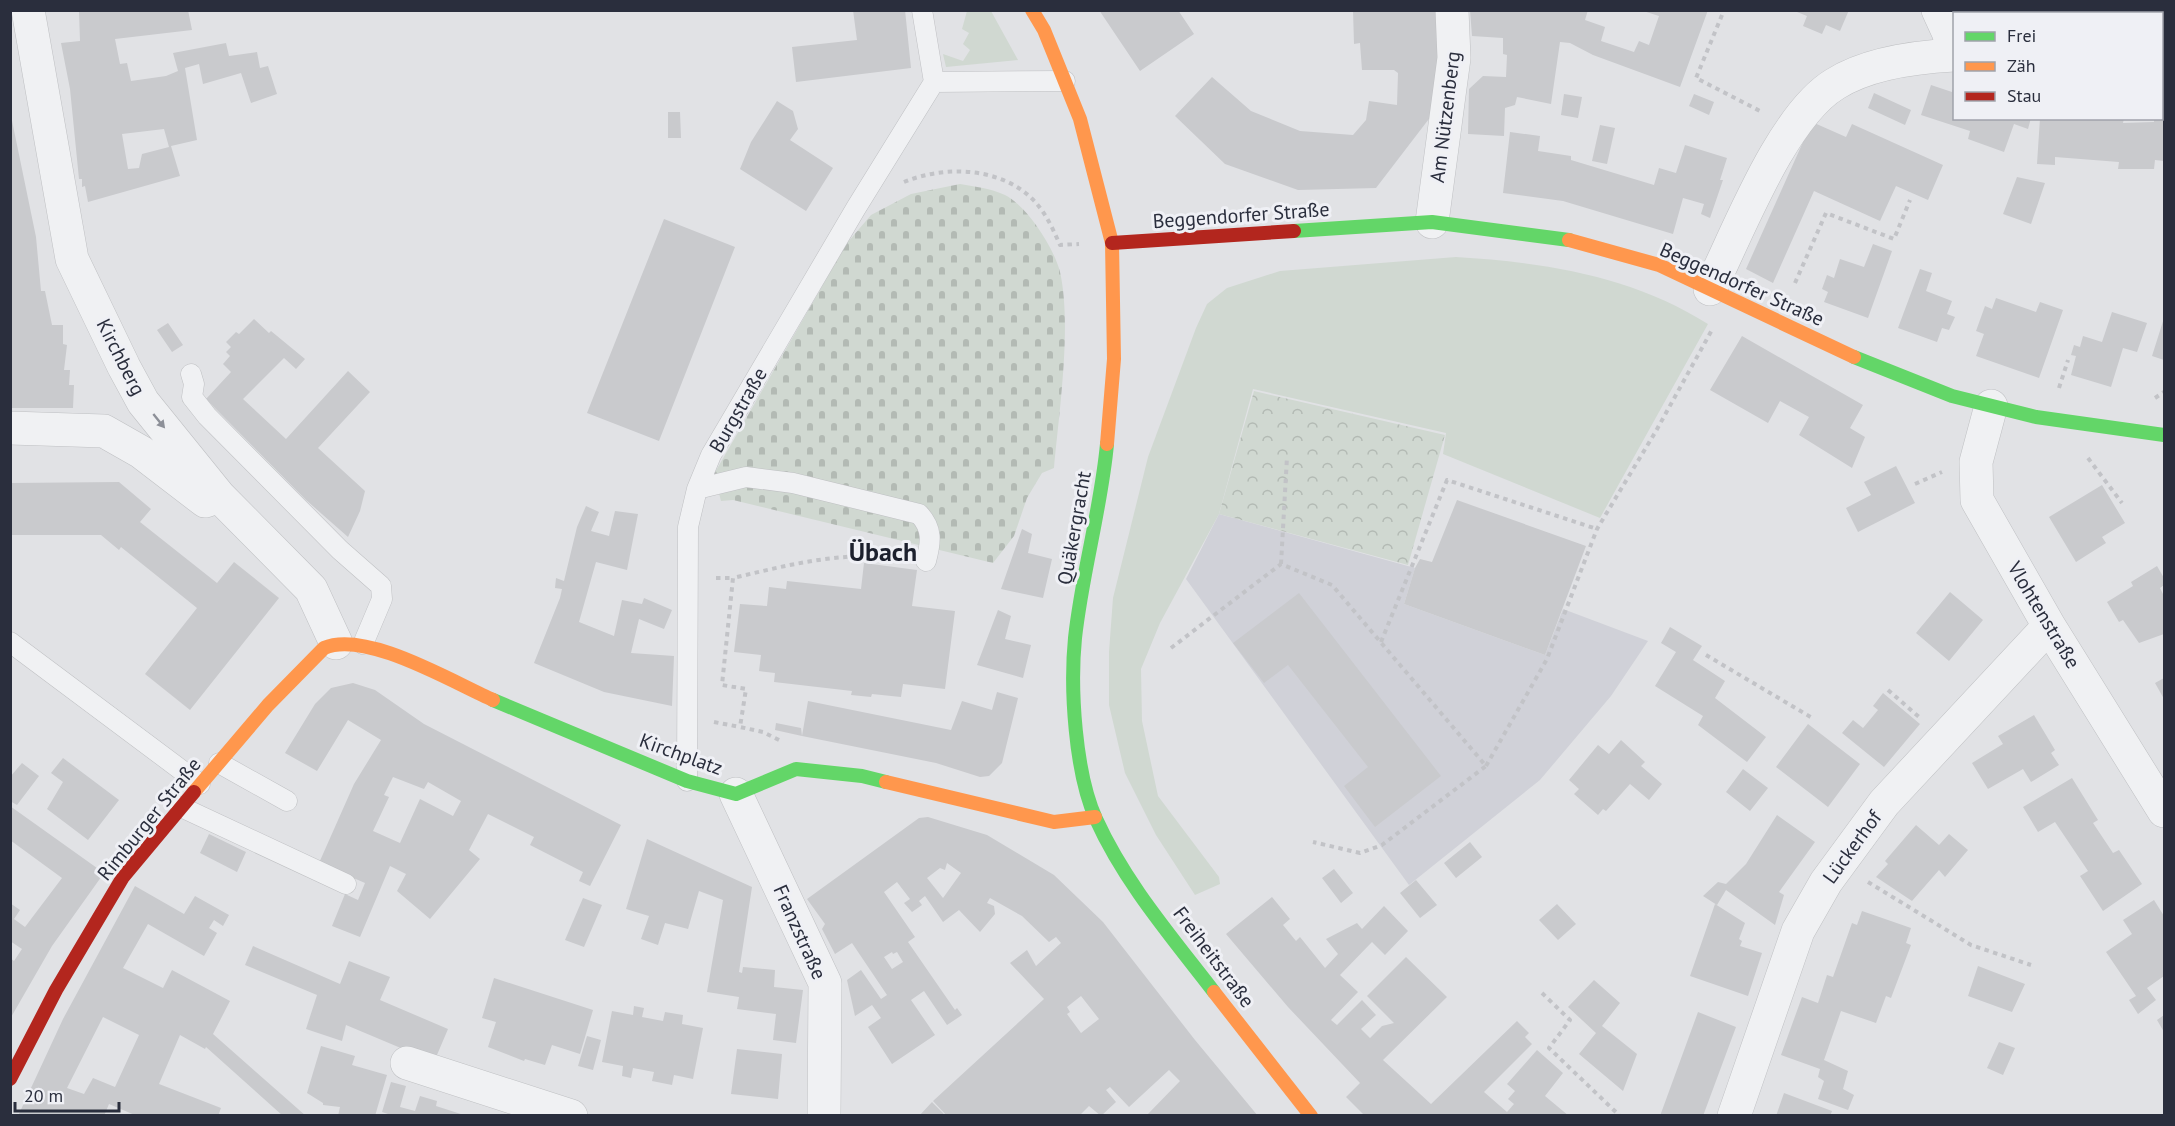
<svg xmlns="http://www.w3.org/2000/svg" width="2175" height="1126" font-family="'PT Sans',sans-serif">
  <defs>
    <pattern id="cemetery-stones" width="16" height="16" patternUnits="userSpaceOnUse" patternTransform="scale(1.5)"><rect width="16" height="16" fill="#d0d8d1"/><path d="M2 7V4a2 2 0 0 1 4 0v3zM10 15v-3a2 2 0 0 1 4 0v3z" fill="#b3bab4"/></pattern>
    <pattern id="park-crowns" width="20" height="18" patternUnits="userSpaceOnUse" patternTransform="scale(1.5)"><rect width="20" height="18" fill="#d0d8d1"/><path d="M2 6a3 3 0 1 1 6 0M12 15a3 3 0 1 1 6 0" fill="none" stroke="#b3bab4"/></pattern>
  </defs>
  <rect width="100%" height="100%" fill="#e1e2e5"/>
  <!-- built -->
  <path fill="#d0d1d8" d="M1219,514L1415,568L1404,604L1545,655L1563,609L1648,641L1611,696L1540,780L1409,885L1186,579Z"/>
  <!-- grass -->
  <path fill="#d0d8d1" d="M967,11H991L1018,60L946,67L943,54L963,61L970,50L963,44L969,33L962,29Z
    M1456,257C1543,262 1633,276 1708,324L1600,518L1443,454L1446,433L1253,389L1219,514L1160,623L1141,669L1142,721L1158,796L1219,877L1220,884L1195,895L1156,835L1125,773L1109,705V652L1113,598L1148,457L1196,328L1207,304L1227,288L1280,271Z"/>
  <!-- cemetery -->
  <path fill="url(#cemetery-stones)" d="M960,184C976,187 990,188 1005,195C1027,206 1054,248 1060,272C1072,325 1059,413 1054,468L1042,473L1027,498L1014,536L993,563L733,500L721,501L714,474L847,243L871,215L911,194Z"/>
  <!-- park -->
  <path fill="url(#park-crowns)" d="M1254,391L1445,435L1408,565L1219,514Z"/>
  <!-- building -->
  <path fill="#c9cacd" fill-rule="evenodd" d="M188,10L192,30L115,39L120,64L127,63L131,81L166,76L178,71L173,53L226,43L229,56L257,52L260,68L268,66L277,94L251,103L241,73L203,84L199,64L185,68L197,140L171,146L180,176L88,202L85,186L82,187V179H79L70,89L61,43L80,41L79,11ZM164,129L169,147L142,154L139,168L128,169L122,134Z
    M853,10H905L911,68L796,82L792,47L857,40Z
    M1099,10H1178L1194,34L1140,71Z
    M1353,10H1436L1438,41L1435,111L1376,188L1298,190L1225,164L1175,116L1212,77L1251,111L1300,131L1353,135L1366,120L1369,101L1397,105L1398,73L1394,70H1362L1360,43L1354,44Z
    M1470,10H1588L1585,20L1605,27L1601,41L1634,52L1639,41L1649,45L1659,16L1640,10H1708L1680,87L1593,55L1570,43L1560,42L1551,104L1517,97L1515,105L1505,108L1504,136L1468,134L1469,89L1483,76L1506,77L1507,55L1503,54V38L1472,36Z
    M1792,10H1849L1840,31L1826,25L1822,34L1803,26L1807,16Z
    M2140,10H2164V22H2162V14H2140Z
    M1954,84V118H2031L2028,129L2014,124L2004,152L1968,139L1970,131L1921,115L1931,85L1952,92Z
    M1874,93L1911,110L1905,125L1868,108Z
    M1564,94L1582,97L1578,118L1561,115Z
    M1694,94L1714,102L1709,115L1689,106Z
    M777,101L793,111L798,129L790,140L833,168L806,211L740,169L751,142Z
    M2162,102H2164V161L2155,160L2154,169H2118L2119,162L2055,157V165L2037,164L2040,118H2124L2123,123L2154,122V118H2162Z
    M10,111L36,237L41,291H45L52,325H63V344L67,345L64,370H70L69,385H74L73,408H10Z
    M668,112H680L681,138H668Z
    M1812,122L1846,137L1852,124L1943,165L1928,200L1896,186L1880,221L1814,191L1773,283L1746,269Z
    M1600,125L1615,128L1607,164L1592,161Z
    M1510,132L1540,136L1538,151L1571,156V160L1654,185L1659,168L1676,173L1685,145L1727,158L1720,180H1723L1710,218L1701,214L1704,204L1683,198L1673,234L1563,201L1503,193Z
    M2017,177L2045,183L2031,224L2003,214Z
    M664,219L735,247L659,441L587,413Z
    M1873,244L1892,251L1868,318L1824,302L1828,292L1822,289L1827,275L1834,278L1840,259L1864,267Z
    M1920,269L1932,273L1926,291L1952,301L1947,314L1955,317L1949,330L1942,328L1937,342L1898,328Z
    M1996,298L2036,312L2040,302L2063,310L2039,378L1976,356L1984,334L1976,331L1985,306L1992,309Z
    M2112,312L2147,323L2137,352L2123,348L2111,387L2071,375L2076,356L2071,355L2074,345L2080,347L2083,336L2102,342Z
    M2164,318V360L2152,356Z
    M254,319L269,333L271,331L305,359L296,369L284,358L243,399L286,439L348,371L370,392L318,448L365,491L360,511L348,537L306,500L206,399L231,372L223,364L230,356L226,352L231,347L226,342L236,332L239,334Z
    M168,323L183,345L172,352L157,330Z
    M1742,336L1863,405L1850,428L1865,437L1852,468L1799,435L1809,417L1780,401L1768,423L1710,390Z
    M1896,466L1915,503L1858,532L1846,508L1871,495L1864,482Z
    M119,482L151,509L140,522L217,583L234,562L279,598L190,710L145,674L197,608L121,547L119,550L101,535H10V483Z
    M2102,485L2125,523L2102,537L2106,543L2076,562L2049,517Z
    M1457,500L1586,546L1545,655L1404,604L1415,568L1420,559L1432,562Z
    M586,506L599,512L591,531L609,536L615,511L638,514L627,570L596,562L579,622L614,636L622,600L642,604L644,598L672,610L664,629L639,619L631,653L674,656L672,706L604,692L534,663L560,598L562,589L555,588L556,578L564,581L577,527Z
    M1022,529L1032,534L1028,553L1052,559L1043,598L1001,589Z
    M864,563L917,570L912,606L955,611L945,689L903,684L901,697L872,694L871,697L851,695L852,691L774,682L775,673L759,671L761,655L734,652L740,604L767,606L769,587L786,589L787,581L861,589Z
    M2157,566L2164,578V585L2160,588L2164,596V634L2139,643L2123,620L2119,622L2107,602L2133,586L2131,582Z
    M1950,592L1983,620L1949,661L1916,633Z
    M1299,593L1441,776L1375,827L1344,786L1368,767L1288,665L1264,683L1233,643Z
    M998,610L1011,616L1005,639L1031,645L1023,678L977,665Z
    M1670,627L1702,646L1693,660L1725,681L1715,698L1766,737L1747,762L1698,725L1703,716L1655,686L1676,652L1661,643Z
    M2164,678V699L2155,683Z
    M353,683L375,690L424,724L621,825L590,886L579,881L583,872L530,845L534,837L488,814L469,850L480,859L430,919L397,891L406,874L390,866L360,937L332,926L345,894L358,900L365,883L319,863L354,784L381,740L348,720L317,771L285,753L315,704L331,688ZM393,777L424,789L428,782L461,801L453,816L420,799L400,843L373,831L389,797L384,795Z
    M997,692L1018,698L1002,763L989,776L980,777L936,763L802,736L808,701L951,730L962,701L992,710Z
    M1883,693L1920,724L1884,767L1842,733L1853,720L1863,728L1878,710L1873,706Z
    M2034,715L2055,750L2051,753L2059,765L2031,782L2023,769L1988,789L1972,763L2003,744L1998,736Z
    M776,723L801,728L802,736L775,730Z
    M1808,724L1860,764L1828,807L1776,767Z
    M1621,740L1645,762L1641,766L1662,784L1649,800L1630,784L1606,811L1603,809L1598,815L1574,794L1579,789L1569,780L1598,745L1609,754Z
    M63,758L119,800L88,840L47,809L63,782L51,773Z
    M22,763L39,776L17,805L10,801V777Z
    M1743,769L1768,788L1750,811L1726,792Z
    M2072,778L2098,820L2093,823L2113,853L2119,850L2142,884L2103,911L2080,876L2088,871L2055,822L2038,832L2023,807Z
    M10,806L104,873L52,946L10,1019V958L14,961L22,949L10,941V903L20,910L14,919L25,927L62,878L10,840Z
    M1777,815L1815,842L1779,892L1784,895L1775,925L1726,890L1717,905L1703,896L1718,882L1726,884L1746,864Z
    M928,817L987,835L1054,875L1103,922L1195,1040L1258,1116H1146L1180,1081L1169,1070L1129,1107L1110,1087L1106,1090L1116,1102L1101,1116L1089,1106L1079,1116H947L933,1101L1044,999L1010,963L1027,950L1036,966L1061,943L1056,937L1049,942L1022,916L990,898L987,903L994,906L995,914L980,932L959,910L943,922L925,896L919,901L922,905L912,912L904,903L910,899L897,882L884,892L915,937L908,942L955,1010L957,1008L962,1015L947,1025L924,991L911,1000L935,1035L892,1064L868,1027L881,1018L872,1005L855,1016L847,980L861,970L881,999L887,995L852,943L835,954L822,929L825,924L807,899L919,818ZM947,863L961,873L943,898L927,878L940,868L945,870ZM892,952L893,954L897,952L903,962L892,969L884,957ZM1081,996L1099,1019L1081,1033L1067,1014L1070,1012L1067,1007Z
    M1916,825L1939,845L1949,834L1968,850L1945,877L1939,870L1912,901L1876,877L1888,864L1885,861Z
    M209,834L246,852L237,872L200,853Z
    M647,839L752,887L739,972L742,973L743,967L775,970L774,987L803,990L796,1043L773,1040L776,1014L737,1009L739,997L707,992L723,900L699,891L688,929L665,923L658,945L641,939L649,916L626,909Z
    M1470,842L1482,857L1456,878L1444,863Z
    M1334,869L1353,893L1341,903L1322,878Z
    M1416,880L1437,905L1420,918L1400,893Z
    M135,886L184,914L195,896L229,915L223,926L214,920L209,928L217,933L204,956L148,924L123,968L163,988L172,970L230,1001L213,1034L306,1116H283L206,1047L205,1049L180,1035L159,1084L221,1108L218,1116H137L109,1104L104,1116H18L63,1019ZM103,1017L139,1035L115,1087L93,1078L84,1094L67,1088Z
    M1272,897L1290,919L1283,925L1296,941L1300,937L1325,968L1338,954L1326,939L1357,923L1362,929L1384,906L1408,931L1385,955L1372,942L1340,975L1358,992L1331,1020L1337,1025L1362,1000L1376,1015L1361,1029L1370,1038L1382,1026L1394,1023L1367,996L1406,957L1447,997L1383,1060L1431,1104L1517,1021L1529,1033L1525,1037L1532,1044L1484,1092L1507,1112L1514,1104L1508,1099L1515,1091L1507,1084L1537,1050L1563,1073L1545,1096L1569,1116H1365L1346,1097L1360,1083L1288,1007L1226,934Z
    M583,898L602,905L584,947L565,940Z
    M2154,900L2164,916V976L2147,988L2156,1000L2138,1014L2129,1000L2136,996L2106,952L2132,934L2123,920Z
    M1557,904L1576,924L1558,940L1539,920Z
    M1715,904L1745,923L1739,939L1742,941L1740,946L1762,953L1748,996L1690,976Z
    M1862,911L1911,928L1906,943L1911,945L1891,998L1886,996L1876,1023L1841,1011L1824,1060L1848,1071L1843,1089L1854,1095L1848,1110L1818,1099L1824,1081L1818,1077L1820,1069L1781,1055L1802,997L1818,1003L1827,975L1833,977L1852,923L1857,925Z
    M253,946L340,984L349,961L390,977L380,1000L448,1029L434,1062L346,1025L342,1041L306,1029L317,995L245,965Z
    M1978,966L2025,984L2012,1012L1968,996Z
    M494,978L593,1010L580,1054L552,1045L545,1065L525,1059L524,1061L488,1047L496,1022L482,1018Z
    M1594,980L1620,1003L1602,1026L1637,1054L1623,1091L1579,1054L1596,1033L1568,1007Z
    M634,1006L644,1008L642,1017L663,1021L665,1012L683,1015L682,1024L703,1028L693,1079L674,1075L672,1085L652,1081L654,1072L633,1068L631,1078L622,1076L623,1066L602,1062L612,1011L633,1015Z
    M1698,1012L1736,1027L1703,1116H1660Z
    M2164,1015V1032L2157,1020Z
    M587,1036L601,1040L593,1070L578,1066Z
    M1999,1042L2015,1048L2003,1075L1987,1068Z
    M321,1046L355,1056L352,1065L387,1075L375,1116H338L340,1107L323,1105V1103L307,1093Z
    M737,1049L782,1054L778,1099L731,1094Z
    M391,1082L406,1086L400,1107L415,1111L420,1096L437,1101L436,1106L467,1116H394L382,1112Z
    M1784,1093L1832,1111L1830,1116H1776Z
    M932,1102L943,1113L945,1116H919Z"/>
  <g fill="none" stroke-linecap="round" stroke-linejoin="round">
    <defs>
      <path id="lane" d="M934,82L1065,81
        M191,374L194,384L192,397L207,416L340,550L381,586L382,599L363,644
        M697,489L746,477L793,483L919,514C933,529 931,542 926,561
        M10,642L200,784
        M219,763L287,801
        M687,781L688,527L697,489L711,455L856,208L934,82L922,10
        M181,807L346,884"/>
      <path id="street" d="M28,10L72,259L124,367L143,402L219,496L311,589L336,643
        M1938,10L1949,34L1952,55
        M2162,56H2164
        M1432,222L1454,58L1452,10
        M1710,289C1738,232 1782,116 1835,84C1868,63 1916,57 1954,55
        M1991,406L1976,462L1977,500L2049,626L2164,811
        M10,428L104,431L141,452L205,501L211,499
        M736,794L825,983L824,1116
        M407,1063L571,1116
        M1734,1116L1798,931L1826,882L1884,803L2049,626"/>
    </defs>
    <!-- lane casing -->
    <use href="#lane" stroke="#bfc0c3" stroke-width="21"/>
    <!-- street casing -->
    <use href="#street" stroke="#bfc0c3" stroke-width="34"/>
    <!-- path -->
    <path stroke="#c2c3c7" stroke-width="4" stroke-dasharray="4.5 4.5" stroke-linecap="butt" d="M2100,10L2106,14
      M1722,15L1696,78L1762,112
      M904,182C950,163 1014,168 1043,212C1050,222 1055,234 1060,245L1079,244
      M1795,283L1826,213L1894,239L1910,200
      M2059,388L2068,360
      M2155,398L2164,392
      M2088,458L2122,503
      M1915,484L1942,472
      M1281,564L1287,457
      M716,578H733
      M1381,642L1447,480L1597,529
      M1171,648L1281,564L1332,585L1486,766L1382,845L1360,853L1313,842
      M1706,655L1814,719
      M1888,690L1919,717
      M714,722L740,727
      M779,740L763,732L740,727L746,689L722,685L733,578C788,565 842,551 898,558
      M1486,766L1547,659L1597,529L1656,431L1713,328
      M1868,882L1971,945L2031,965
      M1542,993L1570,1020L1549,1048L1620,1116"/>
    <!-- lane -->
    <use href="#lane" stroke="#f0f1f3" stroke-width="20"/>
    <!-- street -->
    <use href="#street" stroke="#f0f1f3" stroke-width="33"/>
    <!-- fast -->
    <path stroke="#63d668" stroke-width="14" d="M1294,231L1432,222L1569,240
      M1854,357L1952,396L2036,417L2164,435
      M1107,444C1101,509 1082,573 1075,638C1070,688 1075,773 1096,819C1125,883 1171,936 1214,992
      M493,700L687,781L736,794L796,769L862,776L886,782"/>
    <!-- slow -->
    <path stroke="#ff974d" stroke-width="14" d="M1032,10L1044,30L1080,119L1112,243L1114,359L1107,444
      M1569,240L1659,265L1854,357
      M886,782L1054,822L1095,817
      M194,792L268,705L324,648C366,630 452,682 493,700
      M1214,992L1311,1116"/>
    <!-- jam -->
    <path stroke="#b3261e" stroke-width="14" d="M1112,243L1294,231
      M10,1079L56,990L123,877L194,792"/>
  </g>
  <!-- one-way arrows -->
  <defs><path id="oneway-solid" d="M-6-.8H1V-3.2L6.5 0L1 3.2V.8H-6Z" transform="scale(1.5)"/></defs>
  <use fill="#8d9098" href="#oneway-solid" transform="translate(159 421) rotate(51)"/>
  <g text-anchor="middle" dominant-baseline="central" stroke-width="6" stroke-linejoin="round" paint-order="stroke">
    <!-- street labels -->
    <g font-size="20" fill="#2a2e3d" stroke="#eff0f5">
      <text transform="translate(1445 117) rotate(-83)">Am Nützenberg</text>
      <text transform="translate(1241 215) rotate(-4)">Beggendorfer Straße</text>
      <text transform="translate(1742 284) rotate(24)">Beggendorfer Straße</text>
      <text transform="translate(121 357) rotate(63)">Kirchberg</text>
      <text transform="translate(738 410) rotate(-60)">Burgstraße</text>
      <text transform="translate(1074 528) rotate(-80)">Quäkergracht</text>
      <text transform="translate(2044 615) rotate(59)">Vlohtenstraße</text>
      <text transform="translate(681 754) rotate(20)">Kirchplatz</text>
      <text transform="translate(149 819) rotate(-51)">Rimburger Straße</text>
      <text transform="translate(1852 847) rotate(-54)">Lückerhof</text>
      <text transform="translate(800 932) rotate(66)">Franzstraße</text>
      <text transform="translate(1214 957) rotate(53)">Freiheitstraße</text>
    </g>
    <!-- district labels -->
    <g font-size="26" font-weight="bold" fill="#1c202d" stroke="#eff0f5">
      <text x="883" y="551">Übach</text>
    </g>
  </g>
  <!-- border -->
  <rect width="2175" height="1126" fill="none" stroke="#2a2e3d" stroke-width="24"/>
  <!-- legend -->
  <rect x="1953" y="12" width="210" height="108" fill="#eff0f5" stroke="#a0a2ab" stroke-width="1.5"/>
  <rect x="1965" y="32" width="30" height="9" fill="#63d668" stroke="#a0a2ab" stroke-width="1.5"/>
  <text x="2007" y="42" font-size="18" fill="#2a2e3d">Frei</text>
  <rect x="1965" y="62" width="30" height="9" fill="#ff974d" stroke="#a0a2ab" stroke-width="1.5"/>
  <text x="2007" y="72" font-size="18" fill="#2a2e3d">Zäh</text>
  <rect x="1965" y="92" width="30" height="9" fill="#b3261e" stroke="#a0a2ab" stroke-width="1.5"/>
  <text x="2007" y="102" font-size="18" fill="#2a2e3d">Stau</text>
  <!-- scale -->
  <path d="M15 1102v9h104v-9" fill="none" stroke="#2a2e3d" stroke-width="3"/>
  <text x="24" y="1102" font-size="18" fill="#2a2e3d" stroke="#eff0f5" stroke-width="4.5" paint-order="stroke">20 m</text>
</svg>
